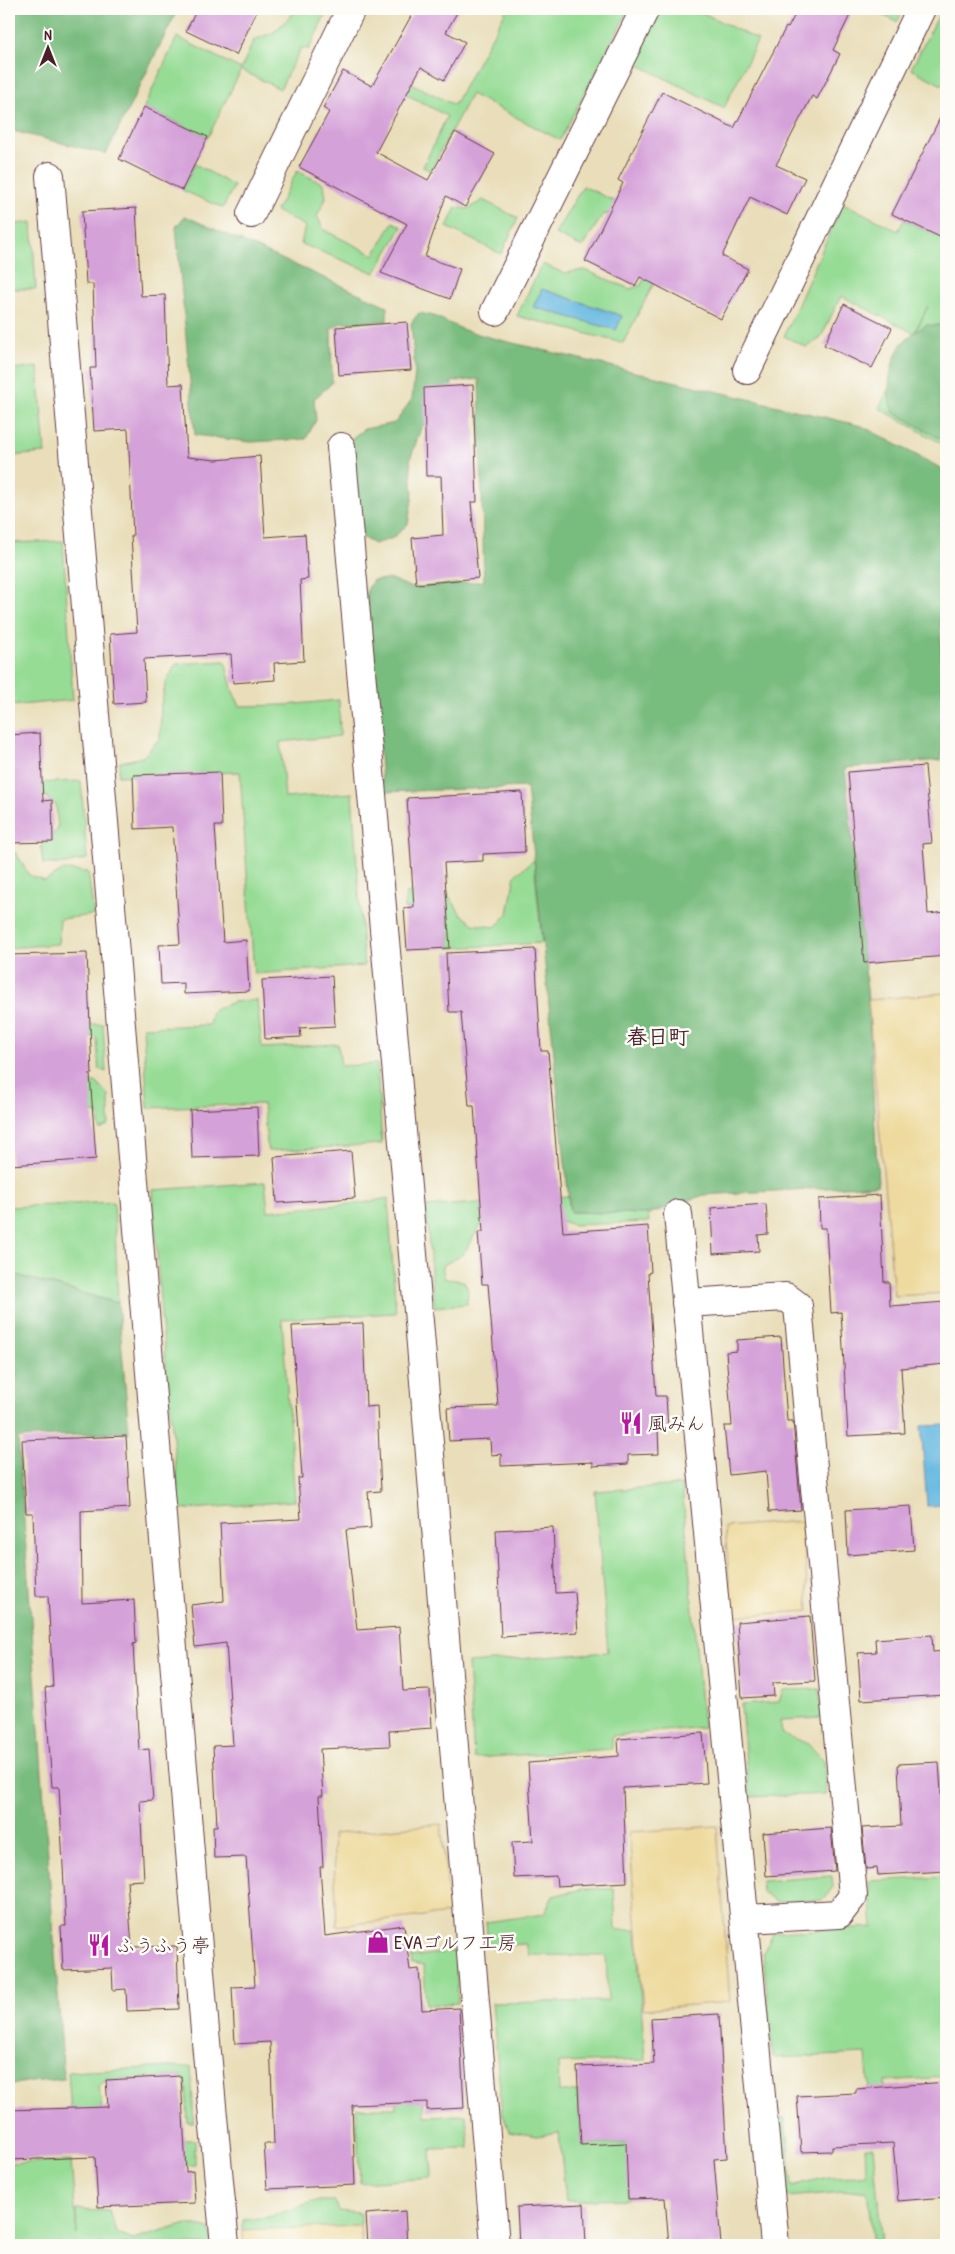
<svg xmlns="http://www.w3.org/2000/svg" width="955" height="2254" font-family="'Patrick Hand','Klee One',sans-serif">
  <rect width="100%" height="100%" fill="#fdfcf7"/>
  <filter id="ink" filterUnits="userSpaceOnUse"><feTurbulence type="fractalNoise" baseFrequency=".02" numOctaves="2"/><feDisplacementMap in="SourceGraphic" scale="10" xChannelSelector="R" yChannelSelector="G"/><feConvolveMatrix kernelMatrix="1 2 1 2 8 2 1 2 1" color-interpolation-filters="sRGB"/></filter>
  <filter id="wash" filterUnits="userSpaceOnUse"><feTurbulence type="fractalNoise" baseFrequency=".0096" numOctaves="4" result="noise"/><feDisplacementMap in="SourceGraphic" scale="20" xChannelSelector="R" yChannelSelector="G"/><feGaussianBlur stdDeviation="1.12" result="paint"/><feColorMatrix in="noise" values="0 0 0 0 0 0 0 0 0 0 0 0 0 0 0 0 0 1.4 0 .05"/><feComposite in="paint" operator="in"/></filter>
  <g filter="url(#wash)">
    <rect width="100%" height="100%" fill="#e9deb9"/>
    <!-- green -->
    <path fill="#96dc95" stroke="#707e60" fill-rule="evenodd" d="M298,9H328L309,49L301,48L280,89L241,70L208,137L144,107L177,37L241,69L254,40L274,32Z
      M507,9H581L586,11L588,9H629L560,140L471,94L430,171L423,167L447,116L404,93L409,82L454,105Z
      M662,9H695L758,40L724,108L635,63Z
      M870,9H904L897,22Z
      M942,9H946V87L911,69Z
      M195,164L234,186L223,208L182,190Z
      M297,171L324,184L326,198L317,216L324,230L374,255L393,222L402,227L375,273L301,244L305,226L276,211Z
      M583,186L680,233L623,343L517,316L542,264L564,273L585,270L630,289L641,285L662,242L617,211L603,215L582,247L555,234ZM542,289L622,316L616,330L534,307Z
      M483,200L518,218L501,254L447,227L456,207L468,209Z
      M843,203L898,231L904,220L946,240V446L879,408L928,306L914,333L841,296L820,339L806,347L784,336Z
      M32,222L36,289H9V225Z
      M38,367L45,453L9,456V369Z
      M63,541L73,700L9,706V543Z
      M225,661L233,692L240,706L286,705L339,700L340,736L280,742L285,798L352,793L364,966L254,974L240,772L118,776L120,762L143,757L160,738L161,704L166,682L176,664Z
      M81,781L87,859L65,864H43L41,847L58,829L56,805L44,795L9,796V784Z
      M9,853H16L29,875L45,881L64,870L88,872L94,915L60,919L58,944L9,948Z
      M534,860L542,943L450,948L447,905L404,908L406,894L429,888L448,894L460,913L473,924L495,927L508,914L515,875Z
      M257,1000L262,1048L338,1044L341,1066L377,1064L382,1144L268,1151L263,1104L148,1108L143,1027L209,1025L212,1011L233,1002Z
      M9,1019L40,1025L103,1024L106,1072L99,1069L97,1039L83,1031L9,1036Z
      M9,1079L24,1086L96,1082L109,1096V1125L100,1130L98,1113L9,1117Z
      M265,1182L268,1211L363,1203L388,1198L396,1313L282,1319L295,1501L180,1510L161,1315L153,1190Z
      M568,1196L570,1212L648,1214L649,1222L574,1225L552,1218L481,1225L463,1254L442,1266L445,1279L464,1281L468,1290L467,1304L434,1307L426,1207Z
      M114,1202L118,1303L9,1273V1207Z
      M682,1485L703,1727L612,1736V1749L474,1758L468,1663L608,1652L595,1491Z
      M820,1689L821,1718L780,1720L782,1733L808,1744L824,1760L826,1794L749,1797L741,1705L779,1702L783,1690Z
      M832,1876L833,1887L823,1900L777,1902L762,1892L761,1881Z
      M946,1877V2077L885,2081L888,2129L872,2131L866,2054L773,2058L763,1953L774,1932L873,1927L869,1881Z
      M582,1889H614L616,1930H636L645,2060L558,2063L559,2092H578L581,2145L640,2143L628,2185V2199L566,2201L559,2133L536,2136L509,2131L502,2111L492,2003L608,2001L606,1956L529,1955L526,1944L488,1946L486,1922L544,1914L553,1896Z
      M456,1951L458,2003L426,2005L424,1966L412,1964L411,1957Z
      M191,2066L194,2123H188L186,2082L181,2076L106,2080L99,2086L103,2118L167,2140H195V2165H177L74,2152L68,2072Z
      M396,2091H423L425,2116L466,2115L469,2148L431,2149L432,2178L360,2183L356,2108H396Z
      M779,2118L785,2119L792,2186L828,2177L858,2176L866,2174L865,2147H873L882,2245H873L867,2190L787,2197Z
      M71,2161L77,2235L76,2210L110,2211L116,2233L133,2240L187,2224L210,2229L212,2245H9V2163Z
      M316,2201H334L338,2211L360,2213V2226L243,2230V2220L269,2217Z"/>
    <!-- forest -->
    <path fill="#78bc7e" stroke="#616e54" d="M9,9H178L106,154L9,130Z
      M185,216L387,306V321L341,323L331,329L332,383L314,399L316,420L306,439L251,442L195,435L176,227Z
      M419,313L434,316L464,330L492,338L862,426L946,471V612L940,613L944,742L941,760L845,768L868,1000L878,1185L704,1195L648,1214L570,1212L527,787L383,792L366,592L373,580L391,579L412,588L484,581L479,379L452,382L447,402L421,428L410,460L413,494L408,524L393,538L374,544L354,533L348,483L352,438L364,429L395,423L412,399L415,372L411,323Z
      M926,325H946V442L893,412C884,395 891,356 904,341C910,335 919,330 926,325Z
      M9,1273L118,1303L129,1432L18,1438L64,2079L9,2084Z"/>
    <!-- sand -->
    <path fill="#eeda9e" stroke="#9c7c64" d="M946,993V1293L894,1296L868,1000Z
      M802,1521L809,1611L732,1616L725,1527Z
      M441,1824L450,1913L337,1926L333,1834Z
      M717,1826L730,2002L643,2009L629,1832Z
      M360,2226L362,2245H244L243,2230Z"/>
    <!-- water -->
    <path fill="#65b8e1" stroke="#586c86" d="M542,289L622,316L616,330L533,307Z
      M946,1425V1505L927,1506L921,1426Z"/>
    <g id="blocks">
      <!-- building -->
      <path fill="#d5a1d9" d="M197,9H258L236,55L186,31Z
        M415,9H459L446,32L465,42L444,80L421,67L376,152L428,180L455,132L495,154L465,207L446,196L425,257L460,269L450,299L381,273L407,224L299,167L329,112L323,108L343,71L372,86Z
        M798,9H853L833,50L840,54L817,99L812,96L776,165L805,178L787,215L750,197L722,256L748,269L721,319L640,277L635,286L585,261L623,183L618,180L662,92L734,128L786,27L788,28Z
        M946,106V240L892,214Z
        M144,107L208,137L182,190L119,159Z
        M136,208L141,296L165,295L168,385L183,384L187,457L216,460L260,456L265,537L305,534L308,579L300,580L304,661L274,663L275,680L233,683L231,654L144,659L146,702L114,704L110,634L137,632L131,536H133L128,429L94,431L90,368H96L93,284H86L82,211Z
        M844,304L892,328L872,368L824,345Z
        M407,322L411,370L339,375L336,327Z
        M473,385L477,502H471L478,578L416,584L412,538L443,535L441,476H426L424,388Z
        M40,733L43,801L52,800L53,842L9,843V735Z
        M925,766L932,843L923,844L928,914L946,912V956L864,963L848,772Z
        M220,772L222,826H215L223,942L246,940L249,991L184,994V983L161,984L159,945L180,944L172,827L135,829L133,775Z
        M522,792L525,852L483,854V861L444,863L450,948L407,950L404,908L414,907L407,798Z
        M535,949L541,1051H548L563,1232L648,1226L651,1272L648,1273L656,1396H666L668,1429L658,1430L659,1454L628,1455V1464L593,1466V1462L501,1466V1454L491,1455L490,1439L449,1441L447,1408L498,1406L488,1284H482L478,1232H483L474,1106H469L461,1012H449L446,953Z
        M87,953L92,1074H90L96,1159L11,1165L9,1127V955Z
        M332,976L335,1026L300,1028L301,1037L265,1039L262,980Z
        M257,1107L259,1156L192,1158L190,1110Z
        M351,1151L355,1198L277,1203L274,1157Z
        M880,1195L884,1282H889L890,1306L946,1302V1364L901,1368L905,1433L848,1436L841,1312L831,1313L826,1228H820L819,1199Z
        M766,1204L768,1234L758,1235L759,1251L713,1254L711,1208Z
        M363,1323L366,1407L377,1406L381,1491L368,1492L371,1528L346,1530L357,1630L399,1627L403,1691L430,1690L432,1728L389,1731L390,1746L320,1749L323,1796H319L323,1867H320L325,1936L404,1925L410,1970L419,1969L422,2010L459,2008L464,2108L427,2110V2102L352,2105L355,2185L267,2189L264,2144H274L270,2042L235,2044L232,1987L255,1986L246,1857L214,1858L213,1826H217L213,1746L233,1745L226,1643L195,1647L191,1605L224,1601L220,1523L301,1519L298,1478H302L292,1326Z
        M781,1337L787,1421H793L801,1510L769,1512L766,1471L729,1475L724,1426H732L726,1352L737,1351V1340Z
        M126,1436L130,1508L81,1511L82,1603L134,1600L136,1643L133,1644L139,1750L149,1749L153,1800L140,1801L144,1880L127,1881L132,1947L177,1946L179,2009L127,2011L126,1989L113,1990L112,1968L63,1970L61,1926H66L59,1787H52L45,1688L53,1687L48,1596H36L33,1513H26L22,1440Z
        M911,1506L914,1550L848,1555L846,1510Z
        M553,1527L556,1593L575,1592L578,1632L501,1637L496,1530Z
        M810,1616L815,1681L773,1683L774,1696L742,1698L737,1622Z
        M932,1635L933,1652L946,1651V1695L861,1700L858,1653L876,1652L875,1639Z
        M703,1733L707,1783L623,1788L627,1882L557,1886L556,1876L514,1878L512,1842L533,1841L528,1763L619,1756L618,1739Z
        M939,1762L943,1823H946V1871L878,1875L877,1868L866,1869L862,1828L901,1826L898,1764Z
        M831,1828L835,1871L766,1876L763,1833Z
        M719,2014L727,2158L714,2159L721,2245H669L665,2198L628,2199L626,2143L581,2145L577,2067L654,2064L651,2018Z
        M181,2076L186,2172L193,2171L195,2203L98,2207L95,2157L9,2160V2110L108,2107L106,2080Z
        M946,2082V2197L898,2201L893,2143L832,2146V2151L801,2152L797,2096L856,2093V2089Z
        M584,2204L586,2245H519L517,2207Z
        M405,2211L407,2245H368L366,2214Z"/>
    </g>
  </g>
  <g filter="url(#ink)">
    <use href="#blocks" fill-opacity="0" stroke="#623c40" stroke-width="1"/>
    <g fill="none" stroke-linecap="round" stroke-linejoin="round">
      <defs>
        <path id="minor" d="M50,176L205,2031L225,2245
          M251,214L351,9
          M495,311L645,9
          M747,370L921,9
          M341,447L420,1333L495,2245
          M678,1214L775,2245
          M686,1303L786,1297L798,1306L853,1896L839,1914L745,1919"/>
      </defs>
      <!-- minor casing -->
      <use href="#minor" stroke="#623c40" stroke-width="30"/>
      <!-- minor -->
      <use href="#minor" stroke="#fff" stroke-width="28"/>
    </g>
  </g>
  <!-- icons -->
  <defs>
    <symbol id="restaurant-bare" viewBox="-9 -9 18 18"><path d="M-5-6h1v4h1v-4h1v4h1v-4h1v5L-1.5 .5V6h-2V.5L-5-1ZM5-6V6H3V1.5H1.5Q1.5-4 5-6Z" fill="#b5179e" stroke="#fdfcf7" stroke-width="2.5" paint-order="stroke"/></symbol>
    <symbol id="shop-bare" viewBox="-9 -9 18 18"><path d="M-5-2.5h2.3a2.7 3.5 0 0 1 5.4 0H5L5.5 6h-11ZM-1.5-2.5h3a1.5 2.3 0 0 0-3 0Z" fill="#b5179e" stroke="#fdfcf7" stroke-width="2.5" paint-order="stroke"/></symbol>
  </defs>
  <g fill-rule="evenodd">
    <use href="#restaurant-bare" x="615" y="1407" width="32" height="32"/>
    <use href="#shop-bare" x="362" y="1926" width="32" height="32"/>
    <use href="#restaurant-bare" x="83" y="1929" width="32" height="32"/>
  </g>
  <g text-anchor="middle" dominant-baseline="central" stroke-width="5" stroke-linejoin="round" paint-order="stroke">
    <!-- poi labels -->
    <g font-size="19" fill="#4a1f2b" stroke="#fdfcf7" text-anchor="start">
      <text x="648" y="1423">風みん</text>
      <text x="394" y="1942">EVAゴルフ工房</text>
      <text x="116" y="1945">ふうふう亭</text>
    </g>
    <!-- quarter labels -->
    <g font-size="21" font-weight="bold" fill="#4a1f2b" stroke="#fdfcf7">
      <text x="658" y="1036">春日町</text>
    </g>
  </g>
  <!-- margin -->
  <rect width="955" height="2254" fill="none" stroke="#fdfcf7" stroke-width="30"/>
  <!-- north arrow -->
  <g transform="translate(48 48)" stroke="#fdfcf7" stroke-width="4" paint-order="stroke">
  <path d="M0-4L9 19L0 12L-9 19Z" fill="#4a1f2b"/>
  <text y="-8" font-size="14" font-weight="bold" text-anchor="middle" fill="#4a1f2b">N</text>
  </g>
</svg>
